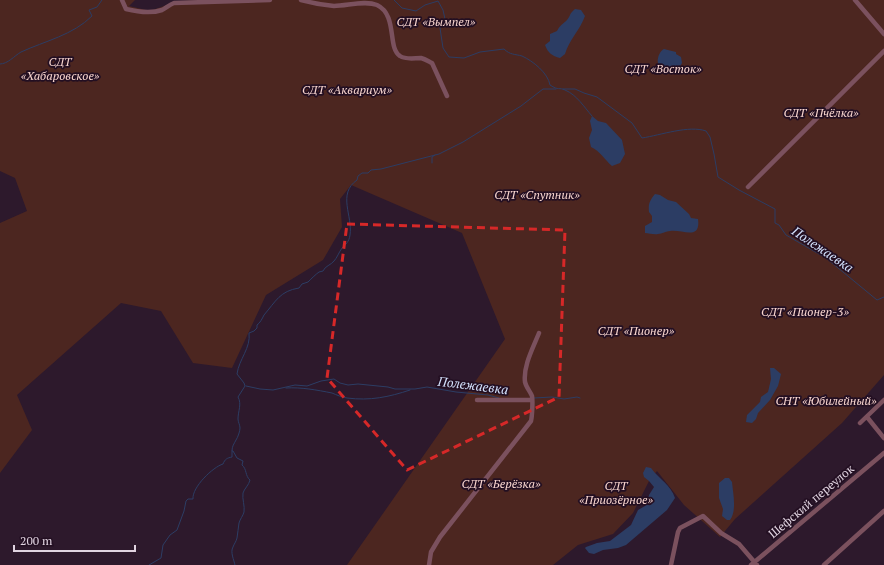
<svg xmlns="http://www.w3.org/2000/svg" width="884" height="565" font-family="'PT Serif',serif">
  <rect width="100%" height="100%" fill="#2d192c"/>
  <!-- green -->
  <path fill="#4c2620" d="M0,0H135L129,6L150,11L178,1L217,0H884V375L842,423L735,519L720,537L684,505L657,471L649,481L633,513L613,534L578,545L553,565H347L505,339L462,233L351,185L340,199L342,227L323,260L266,295L232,368L193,363L161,311L121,303L17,395L32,430L0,473V223L27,211L15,178L0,171Z"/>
  <!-- water -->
  <path fill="#2c3d64" d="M575,9L581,10L585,16C580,30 569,40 565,54L560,58C552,56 548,53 545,45L550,41V34L557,31C560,25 563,24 567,20C571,15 569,14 575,9Z
    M664,49L676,52V54L681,57L682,63L678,70C674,70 664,71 661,69C655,64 658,52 664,49Z
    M592,116L598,121L606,123L622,140L625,154L620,163L612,166C605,160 600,151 591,147L589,138L592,130L590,121Z
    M655,194L660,195L668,200L676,202L689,214L691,218L698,219C701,241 682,229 670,231C666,231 662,234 658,234C654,235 649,233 645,233V226L652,222V216L649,212C648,204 650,200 655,194Z
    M770,368H774L781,374L778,386L770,400L758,413L756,419L752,423L746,422L747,415L760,402L761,397L768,392L771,379Z
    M646,467L651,468C659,479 671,485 675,498L667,510L626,545L618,548L603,550L594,554L589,553L585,548L586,547L597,543L610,541L631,525L638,510L645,506L648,501L649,495L654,487L649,481L644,477L643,473Z
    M725,478H729L732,482C733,493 737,511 730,520H727L722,516L723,509L719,498V483Z"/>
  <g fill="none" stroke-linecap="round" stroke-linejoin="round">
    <!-- stream -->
    <path stroke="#2c3d64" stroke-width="1" d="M394,0L402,8L416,11L425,5L438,1L443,10L445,19L440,28L443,48L449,57L464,58L480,52L504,49C510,55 515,54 522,56C533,61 548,73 550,85C559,91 559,87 565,90C577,95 584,107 592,116
      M0,64C8,64 14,56 21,52C45,41 73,35 92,16L89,10L97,7L102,0
      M563,89H575L584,93L597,97L632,123L642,138C661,135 689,125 706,131L710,137L714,154L718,177L739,190L775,209V223L779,225L786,235L826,258L877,300L884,297
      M432,163V157L435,155
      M246,386L260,389L273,390L295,385L307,386L321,381L334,379L340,383L348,385L358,384L388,387L395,389H415L427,387L456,392L488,395L499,398
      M286,388C301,387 317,390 332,393C337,395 341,397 347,398C370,401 389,397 410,390
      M534,398L552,397L564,399L577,397L580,398
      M149,565L161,558L163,545L170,535L177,530L184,511L186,501L188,499H193C192,487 213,467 223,464C225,459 227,458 232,457V451
      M235,565C234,560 230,552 233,547C234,544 236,542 237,538C238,533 238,528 239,523C240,519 243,516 244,512C245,506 242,499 243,493C244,489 249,485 250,480C245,476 247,469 242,465L243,461L237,458L233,451H232C232,446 234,444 236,440C238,437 240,431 240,428C240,425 238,422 238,419C238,411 242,404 238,397L245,386L244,383L237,374C239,359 251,348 249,333L254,331L257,328V325C260,323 262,319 264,315C276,301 280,291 299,288L302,284L308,282C310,280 316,274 319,272L323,271C325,266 331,265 334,261C337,258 339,252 342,248C346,244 349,242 350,235C353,216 337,194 357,180L358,176L362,173H368L371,170L381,169L439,154L463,142L521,106L543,89H556"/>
    <!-- street -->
    <path stroke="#7b515e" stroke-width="4.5" d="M122,0L126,9C138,12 150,14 162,10C166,8 169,5 174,3L270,0
      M301,0C312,3 323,5 334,6C347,6 365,0 377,5C398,15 387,48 400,56C406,60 414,58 421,58C425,59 428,61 432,63L447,96
      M855,0L884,34
      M748,187L884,51
      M477,400H531
      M867,417L884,438
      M860,423L884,400
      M429,565L431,552L440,537L531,421C532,417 533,401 532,396C530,391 526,387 525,382C523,366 533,348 539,333
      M671,565L678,532L680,528L703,516L721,533L739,544L757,565
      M751,565L884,453
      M824,565L884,511"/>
  </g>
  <!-- marked area -->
  <path fill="none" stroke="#d62828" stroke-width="3" stroke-dasharray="8 5" stroke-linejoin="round" d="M347,224L565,230L559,397L407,470L327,378Z"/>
  <g text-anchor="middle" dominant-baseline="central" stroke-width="3.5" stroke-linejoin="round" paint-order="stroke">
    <!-- park labels -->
    <g font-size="12" font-style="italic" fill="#fad7d0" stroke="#230f22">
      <text x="436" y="21">СДТ «Вымпел»</text>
      <text x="60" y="61">СДТ<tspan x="60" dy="14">«Хабаровское»</tspan></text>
      <text x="663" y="68">СДТ «Восток»</text>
      <text x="347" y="89">СДТ «Аквариум»</text>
      <text x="821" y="112">СДТ «Пчёлка»</text>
      <text x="537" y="194">СДТ «Спутник»</text>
      <text x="805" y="311">СДТ «Пионер-3»</text>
      <text x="636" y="330">СДТ «Пионер»</text>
      <text x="826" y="400">СНТ «Юбилейный»</text>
      <text x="501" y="483">СДТ «Берёзка»</text>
      <text x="616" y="485">СДТ<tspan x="616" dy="14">«Приозёрное»</tspan></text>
    </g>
    <!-- street labels -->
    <g font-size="12" fill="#e1d4e1" stroke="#230f22">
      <text transform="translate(811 501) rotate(-40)">Шефский переулок</text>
    </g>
    <!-- water labels -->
    <g font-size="13" font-style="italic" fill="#d4e2fd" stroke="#230f22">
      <text transform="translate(823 249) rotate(34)">Полежаевка</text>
      <text transform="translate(473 385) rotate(7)">Полежаевка</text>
    </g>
  </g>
  <!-- scale -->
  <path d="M14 545v6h121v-6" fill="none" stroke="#e1d4e1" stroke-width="2"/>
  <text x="20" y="545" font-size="12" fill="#e1d4e1" stroke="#230f22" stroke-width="3" paint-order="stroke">200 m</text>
</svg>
